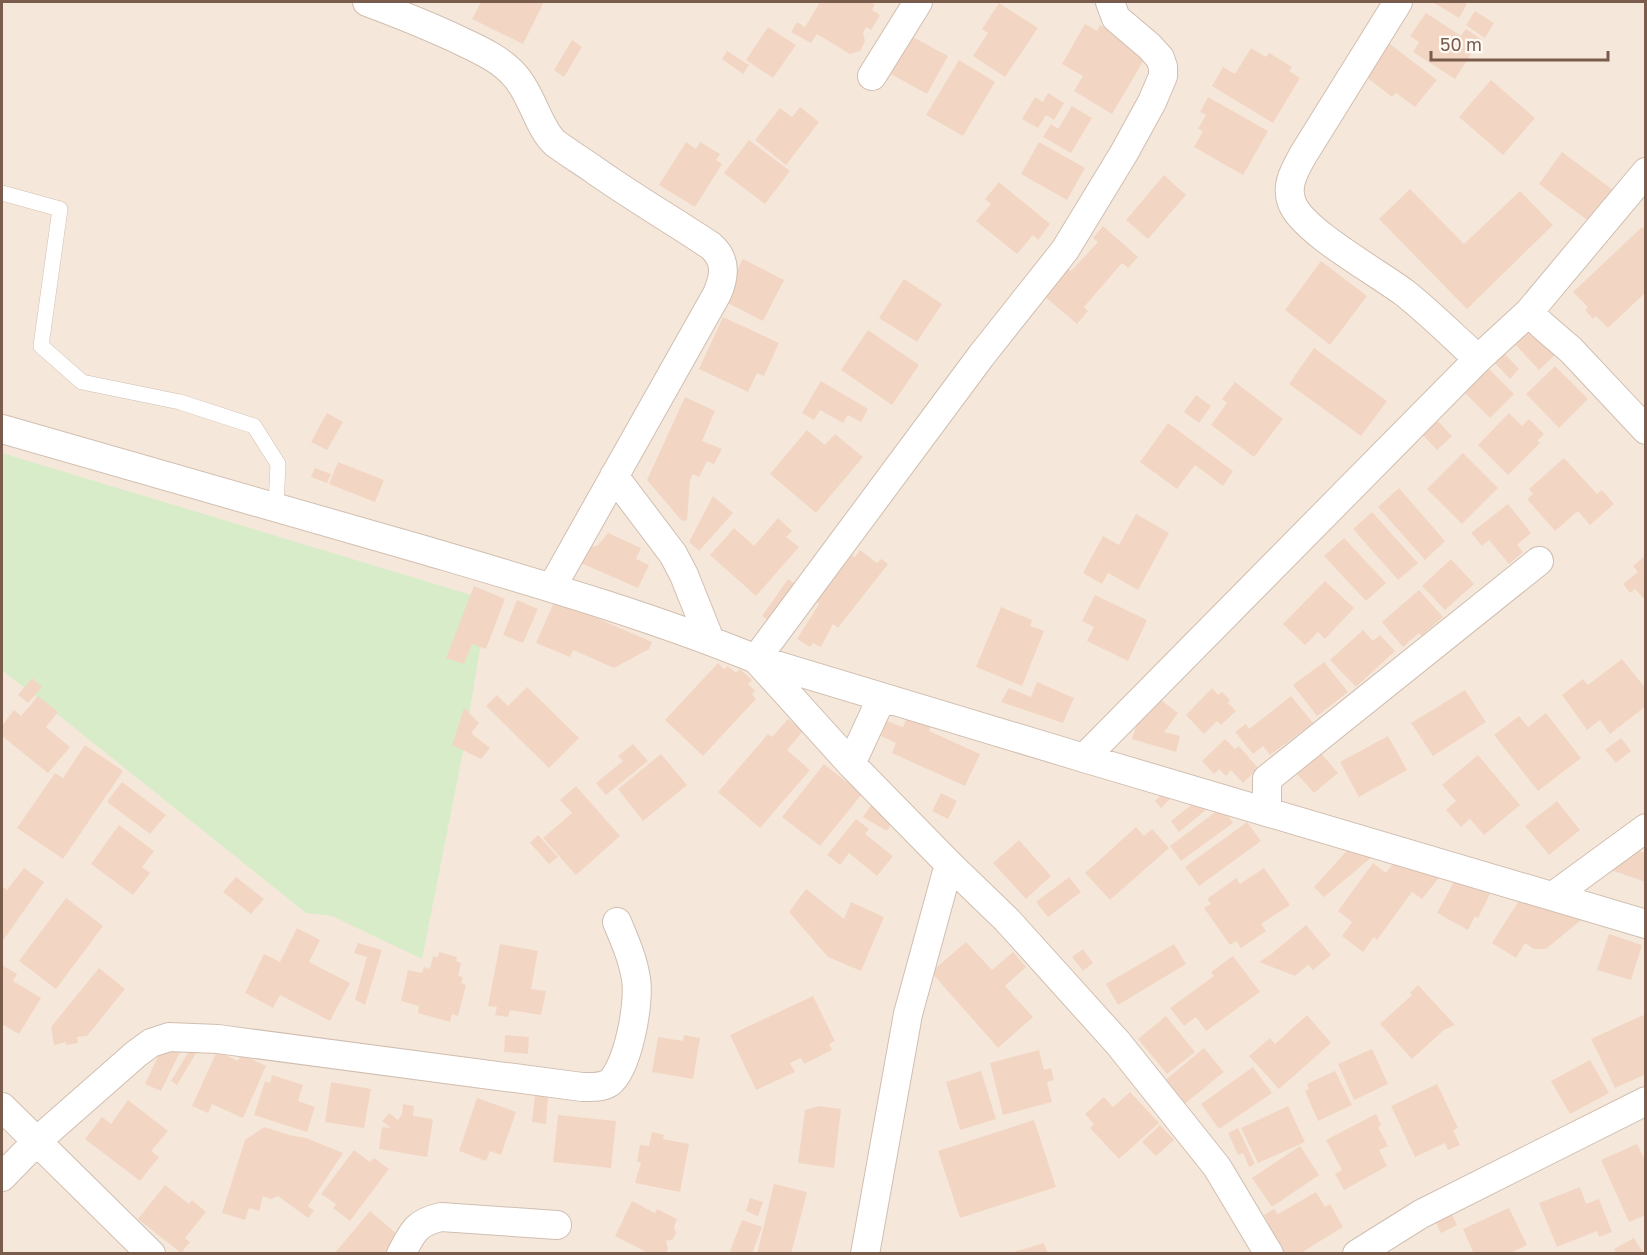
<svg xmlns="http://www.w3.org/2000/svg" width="1647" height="1255" font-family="'Golos Text',sans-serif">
  <rect width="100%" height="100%" fill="#fdf6ec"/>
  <!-- residential -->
  <path fill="#f5e8da" d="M2,2H1645V1253H2Z"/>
  <!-- green -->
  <path fill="#d8ecc9" d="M2,453L488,600L463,752L422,959L332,916L306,913L2,670Z"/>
  <!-- building -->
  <path fill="#f3d5c3" d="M481,2H544L523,44L472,19Z
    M820,2H870L875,4L872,10L880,15L871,30L866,27L863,33L865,41L860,51L850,54L817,34L811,43L791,32L797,22L805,27Z
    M1435,2H1463L1467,4L1459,18L1434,3Z
    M999,3L1038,28L1005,77L973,56L988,33L982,29Z
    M1475,11L1494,23L1485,38L1466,25Z
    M1426,13L1461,36L1466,29L1481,39L1455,79L1413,52L1419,42L1410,36Z
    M1085,24L1097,31L1100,25L1148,53L1112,114L1074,91L1083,76L1062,64Z
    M768,27L796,45L773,78L746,60Z
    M911,36L948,56L927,94L891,74Z
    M1382,38L1437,80L1415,107L1396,93L1392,97L1357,70Z
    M572,40L582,47L564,77L554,70Z
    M1251,48L1266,57L1269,53L1292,67L1289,71L1300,78L1273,123L1212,86L1223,67L1235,74Z
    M727,51L749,65L743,74L722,59Z
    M959,60L995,82L963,136L926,115Z
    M1491,80L1535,118L1503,155L1459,117Z
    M1048,93L1064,103L1054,120L1046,115L1038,128L1022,119L1035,97L1043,102Z
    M1208,97L1268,131L1243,175L1194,147L1203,131L1198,129L1206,115L1200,112Z
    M1072,106L1092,118L1071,153L1043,137L1051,124L1058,129Z
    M800,107L819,122L786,165L755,140L780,108L792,117Z
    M749,140L790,171L765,204L724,173Z
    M686,142L696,149L700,142L720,154L716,160L722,164L695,207L659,185Z
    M1039,142L1085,168L1067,200L1021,174Z
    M1562,152L1613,190L1590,222L1539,184Z
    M1164,175L1186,195L1148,239L1126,220Z
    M999,182L1050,224L1038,240L1033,235L1017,254L976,221L991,204L985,199Z
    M1410,189L1464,244L1520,191L1553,225L1467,309L1379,219Z
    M1103,226L1138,257L1128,268L1122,263L1084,307L1088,311L1077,324L1043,295L1067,268L1071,271L1098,242L1093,238Z
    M1642,227L1646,230V292L1608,328L1596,316L1593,319L1585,310L1588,307L1573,292Z
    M743,259L784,280L763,321L722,300Z
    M1321,261L1367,296L1330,345L1285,310Z
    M904,279L942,304L917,342L879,318Z
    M723,317L779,343L764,376L757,373L748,392L699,369Z
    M1527,325L1555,355L1539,370L1511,340Z
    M868,330L919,365L892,405L841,370Z
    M1314,348L1387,401L1361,436L1289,384Z
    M1502,351L1519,369L1510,379L1492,360Z
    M1486,366L1514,394L1490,418L1462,390Z
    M1555,366L1588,399L1559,428L1526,394Z
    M821,381L868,409L861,422L848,415L843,423L820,410L814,420L802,413Z
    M1235,382L1283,419L1254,457L1211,425L1227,403L1222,399Z
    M1196,395L1211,406L1199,423L1184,412Z
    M685,397L715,411L702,441L722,449L714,464L707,461L699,477L693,474L690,480L687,520L682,521L647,480Z
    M327,413L343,422L327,450L311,442Z
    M1509,413L1522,426L1529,419L1544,434L1537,441L1540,443L1508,475L1478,445Z
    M1433,416L1452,436L1437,450L1418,430Z
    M1168,423L1233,471L1223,486L1195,465L1177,489L1140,462Z
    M807,430L825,445L835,434L863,457L816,513L770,474Z
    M1463,453L1498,488L1462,524L1427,489Z
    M1564,458L1597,494L1602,490L1614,504L1590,525L1578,511L1555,531L1527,499L1533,494L1529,489Z
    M338,462L384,480L375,502L329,484Z
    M315,468L331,474L327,483L311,477Z
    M1399,488L1445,541L1425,560L1378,507Z
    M713,496L733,513L699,551L689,542Z
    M1508,504L1531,533L1517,545L1523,552L1509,564L1489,540L1482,546L1471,533Z
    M1372,512L1418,563L1398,580L1353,529Z
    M1136,514L1169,533L1138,590L1108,573L1102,584L1083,573L1103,536L1119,545Z
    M778,518L792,531L786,537L799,547L756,596L710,555L734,528L754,546Z
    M608,533L641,548L636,559L649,565L638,588L576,561L581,547L597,546Z
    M1344,538L1386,583L1366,601L1324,556Z
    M860,550L877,563L881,559L888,564L838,628L833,624L821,647L813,643L810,647L797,639L819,604L816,601L852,555L855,557Z
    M1646,555V601L1635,589L1630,593L1623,584L1638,572L1633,566Z
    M1451,559L1474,584L1445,610L1422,586Z
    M788,579L814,597L788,634L762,616Z
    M1325,581L1354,608L1325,639L1318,632L1305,645L1283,624Z
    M474,586L505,599L486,649L472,644L464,664L446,658Z
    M1419,590L1443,617L1421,636L1419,633L1403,647L1382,622Z
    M1095,595L1147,620L1128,661L1087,641L1094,627L1082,621Z
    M517,600L538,609L523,643L503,635Z
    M555,600L652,642L649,649L614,668L573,650L570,657L536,643Z
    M1001,607L1032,620L1030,626L1044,631L1022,686L976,667Z
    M1363,630L1373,641L1380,635L1395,651L1356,687L1330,660Z
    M1622,659L1646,689V706L1610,734L1600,720L1587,730L1562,695L1583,679L1588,685Z
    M1324,662L1348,692L1317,716L1293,685Z
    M718,663L724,669L728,666L736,673L740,669L752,680L748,684L755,691L752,694L756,699L703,756L665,720Z
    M32,678L42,687L28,703L18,695Z
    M1037,682L1074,698L1063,723L1001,702L1009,688L1031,697Z
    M527,687L579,738L549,768L486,706L497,695L508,706Z
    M1212,688L1218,695L1222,692L1230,700L1228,703L1236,711L1221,725L1217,721L1204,734L1186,715Z
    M1465,690L1486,722L1433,756L1411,723Z
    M38,696L58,712L46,727L70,747L48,773L2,736V726L14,710L21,716Z
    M1291,696L1313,723L1270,755L1263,746L1253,754L1235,732L1246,724L1249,729Z
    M1157,697L1178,713L1164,732L1180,736L1176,752L1132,739L1137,723Z
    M464,708L479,723L471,733L490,748L481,759L452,745Z
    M910,711L933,721L929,731L980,754L965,786L892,753L896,743L881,736L887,721L903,727Z
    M1546,713L1581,758L1538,791L1494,735L1519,716L1528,727Z
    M788,719L803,731L787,750L810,770L760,828L718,792L768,734L772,737Z
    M1388,736L1407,770L1359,797L1340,762Z
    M1621,738L1631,751L1616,763L1605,750Z
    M1225,739L1235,749L1239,746L1258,768L1243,783L1231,770L1226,776L1219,769L1214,774L1202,761Z
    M633,744L648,761L606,795L596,783L623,761L618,756Z
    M85,745L123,771L63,859L17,828L55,773L63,778Z
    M1320,752L1338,773L1314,793L1296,773Z
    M661,754L687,785L643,821L618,789Z
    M1478,755L1520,805L1484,835L1470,819L1461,827L1446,810L1456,801L1442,785Z
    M824,764L862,794L820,846L782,817Z
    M122,782L166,815L150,834L107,802Z
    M576,786L620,836L576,875L543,838L572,813L560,800Z
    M1164,792L1170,799L1161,808L1155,801Z
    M941,793L957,801L948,819L932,811Z
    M1199,799L1207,809L1179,832L1171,821Z
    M1557,801L1580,830L1549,855L1525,826Z
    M873,802L896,816L887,831L863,817Z
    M1222,807L1233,823L1181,861L1170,846Z
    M856,819L869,829L865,834L893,856L877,876L849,853L840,865L827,855Z
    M1247,822L1261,841L1199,886L1185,867Z
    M119,825L154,851L142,867L150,873L133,895L91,864Z
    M1136,827L1144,836L1152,829L1169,848L1110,900L1085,873Z
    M538,835L558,857L549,864L530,843Z
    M1019,840L1051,876L1026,899L993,863Z
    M1354,843L1378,852L1324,897L1314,887Z
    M1635,850L1646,853V882L1602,867Z
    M1400,854L1445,870L1422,899L1412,892L1377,940L1374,937L1363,952L1342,936L1352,922L1338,911L1373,863L1386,873Z
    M24,868L44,882L2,942V886L7,890Z
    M1264,868L1290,905L1261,924L1266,931L1241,948L1236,941L1230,945L1204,908L1211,904L1207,899L1236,878L1240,884Z
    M1458,874L1491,892L1478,918L1475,916L1468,930L1437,913Z
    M236,877L264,899L251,914L223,892Z
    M1069,877L1081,892L1048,917L1036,902Z
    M806,889L844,919L851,902L884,917L861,971L828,957L789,912Z
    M1525,891L1586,916L1546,949H1534L1525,943L1516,958L1492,943Z
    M66,898L103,926L56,989L19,961Z
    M1306,925L1331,955L1313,970L1308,965L1295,976L1259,962L1270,955Z
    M297,928L320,940L309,962L350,983L330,1021L280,995L273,1008L245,993L264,954L280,962Z
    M1609,934L1642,945L1631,980L1597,970Z
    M966,942L992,970L1013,952L1026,967L1005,986L1033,1017L998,1048L931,972Z
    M358,943L382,950L365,1005L355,1000L367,957L354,953Z
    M500,944L538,951L531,989L546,991L541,1015L510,1010L508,1017L495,1015L497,1007L488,1006Z
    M1174,944L1186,964L1118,1005L1106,984Z
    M1083,949L1093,963L1083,971L1072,957Z
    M439,952L457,957L456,961L461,963L458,976L463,977L461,983L466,985L458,1016L452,1014L450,1022L418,1013L419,1006L401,1001L408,970L422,973L424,967L430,969L433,956L438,957Z
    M1233,956L1260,992L1206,1031L1196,1017L1184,1026L1170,1008L1214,976L1211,972Z
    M2,965L17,974L13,981L41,998L19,1034L2,1024Z
    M99,968L125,989L87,1036L77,1037L78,1043L66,1045V1042L54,1045L51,1027Z
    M1418,985L1455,1025L1444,1030L1412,1059L1380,1024L1412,995L1410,993Z
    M813,996L835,1041L829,1044L832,1050L804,1064L801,1058L790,1063L795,1072L756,1090L730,1035Z
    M1307,1015L1331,1043L1279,1089L1249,1056L1270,1038L1275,1044Z
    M1643,1015L1646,1022V1074L1615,1088L1591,1039Z
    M1166,1016L1195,1052L1167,1074L1138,1039Z
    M505,1035L529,1037L528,1054L504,1052Z
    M684,1035L700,1038L693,1079L652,1072L658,1037L683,1041Z
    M165,1042L181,1050L161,1091L145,1084Z
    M192,1046L198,1050L177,1085L171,1081Z
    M1204,1048L1224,1072L1182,1106L1163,1082Z
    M1372,1049L1388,1084L1354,1100L1338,1064Z
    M1039,1050L1044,1070L1051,1068L1054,1080L1047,1082L1052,1102L1003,1115L990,1063Z
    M217,1051L238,1061L241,1054L266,1066L243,1118L212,1104L208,1113L192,1106Z
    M1590,1060L1609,1093L1570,1114L1551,1081Z
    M1253,1067L1272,1093L1219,1129L1201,1104Z
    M981,1071L996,1119L960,1130L946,1082Z
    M1335,1071L1352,1105L1318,1121L1305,1091L1309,1089L1307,1084Z
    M272,1075L303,1085L298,1101L315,1107L307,1132L254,1115L265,1081L270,1083Z
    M331,1082L371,1089L364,1128L325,1122Z
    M1437,1084L1458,1128L1453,1130L1460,1145L1448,1150L1445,1143L1415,1157L1391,1106Z
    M1130,1092L1159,1123L1119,1159L1090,1128L1094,1124L1085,1114L1104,1097L1113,1107Z
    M535,1095L548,1096L546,1124L532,1122Z
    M477,1098L516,1112L501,1155L490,1151L486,1161L459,1151Z
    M128,1100L168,1131L151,1151L159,1157L140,1181L85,1139L102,1117L111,1124Z
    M403,1104L414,1106L413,1116L433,1119L427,1157L379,1149L382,1127L391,1128L382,1121L389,1113L398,1120L402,1114Z
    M819,1106L841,1109L834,1168L798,1163L805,1110Z
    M1288,1106L1305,1142L1258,1163L1241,1128Z
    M1376,1114L1381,1125L1378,1127L1388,1146L1379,1150L1387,1166L1344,1190L1335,1174L1342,1170L1326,1140Z
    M558,1115L616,1121L611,1168L553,1162Z
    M1034,1120L1056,1187L960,1218L938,1151Z
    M1160,1125L1174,1140L1156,1156L1142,1142Z
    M264,1127L289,1135L306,1138L343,1153L308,1206L314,1211L308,1218L278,1196L271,1199L263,1196L259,1211L249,1208L245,1220L222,1213L245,1140Z
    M1238,1128L1255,1164L1249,1167L1243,1153L1238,1155L1228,1133Z
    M652,1132L664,1135L663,1139L689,1144L680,1192L635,1183L641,1162H637L640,1145L649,1146Z
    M1637,1144L1646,1162V1215L1629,1222L1601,1160Z
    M1300,1146L1319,1175L1272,1207L1252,1178Z
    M354,1150L370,1162L374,1158L389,1169L350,1221L333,1208L336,1204L321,1194Z
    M774,1184L807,1192L791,1254H757Z
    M165,1185L189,1204L192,1200L206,1212L185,1238L190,1242L181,1253L138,1219Z
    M1580,1187L1586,1204L1599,1199L1612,1232L1599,1237L1597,1231L1557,1247L1539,1203Z
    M1316,1192L1325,1207L1330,1204L1343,1227L1299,1254H1281L1265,1227L1269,1225L1264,1215L1274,1209L1278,1214Z
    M750,1198L763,1202L758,1216L746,1211Z
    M632,1201L655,1213L657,1209L677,1219L674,1227L676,1233L673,1239L666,1241L668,1249L665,1254H650L615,1236Z
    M1446,1202L1457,1225L1441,1233L1430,1210Z
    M1509,1208L1527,1245L1508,1254H1474L1463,1229Z
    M370,1211L399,1236L385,1254H334Z
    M742,1220L762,1227L752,1254H737L730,1251Z
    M1634,1238L1644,1254H1617L1614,1249Z
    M1044,1243L1048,1254H1010V1253Z"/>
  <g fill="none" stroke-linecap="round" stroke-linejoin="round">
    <defs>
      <path id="lane" d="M2,193L60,209L41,346L82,382L180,402L254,426L278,464L276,507"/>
      <path id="street" d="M367,2C399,14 432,27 463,42C482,51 502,60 516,77C532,95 539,129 555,143C567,152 580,160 593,169C631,196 672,220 711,246C727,260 725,276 717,294L552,587
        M1110,2L1116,18L1149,46L1160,58L1163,67V76L1152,102L1124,153L1065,250L981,356L756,659L851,764L949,864L1007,920L1118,1043L1217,1167L1269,1254
        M1398,2L1303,155C1295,170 1285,185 1292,203C1303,232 1379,273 1406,294C1431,314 1454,337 1478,359
        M872,76L918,2
        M1529,312L1543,326L1571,350L1646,430
        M2,429C143,469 284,509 424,550C536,583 648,615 756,659L1084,758L1646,924
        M614,476L673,554L684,575L710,640
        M1084,758L1478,359L1529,312L1646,172
        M851,764L882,697
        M1267,812V779L1539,561
        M1553,896L1646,828
        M2,1107L151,1254
        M2,1177L37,1141L136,1054L151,1043L169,1037L218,1039L582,1087C590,1087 601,1088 609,1083C628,1069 640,1002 636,979C633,959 625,941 617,922
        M401,1254C413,1232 415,1223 441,1217L557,1225
        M865,1254L908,1014L949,864
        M1357,1254L1421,1214L1646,1101"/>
    </defs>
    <!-- lane casing -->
    <use href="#lane" stroke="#d1beb0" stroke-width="16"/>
    <!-- street casing -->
    <use href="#street" stroke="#d1beb0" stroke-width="30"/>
    <!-- lane -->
    <use href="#lane" stroke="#fff" stroke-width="15"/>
    <!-- street -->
    <use href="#street" stroke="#fff" stroke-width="28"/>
  </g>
  <!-- border -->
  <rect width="1647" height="1255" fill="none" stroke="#7a5c4d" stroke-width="6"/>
  <!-- scale -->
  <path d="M1431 51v9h177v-9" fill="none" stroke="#7a5c4d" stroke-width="3"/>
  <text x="1440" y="51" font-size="18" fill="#7a5c4d" stroke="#fffaf3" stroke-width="4.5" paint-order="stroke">50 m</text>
</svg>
